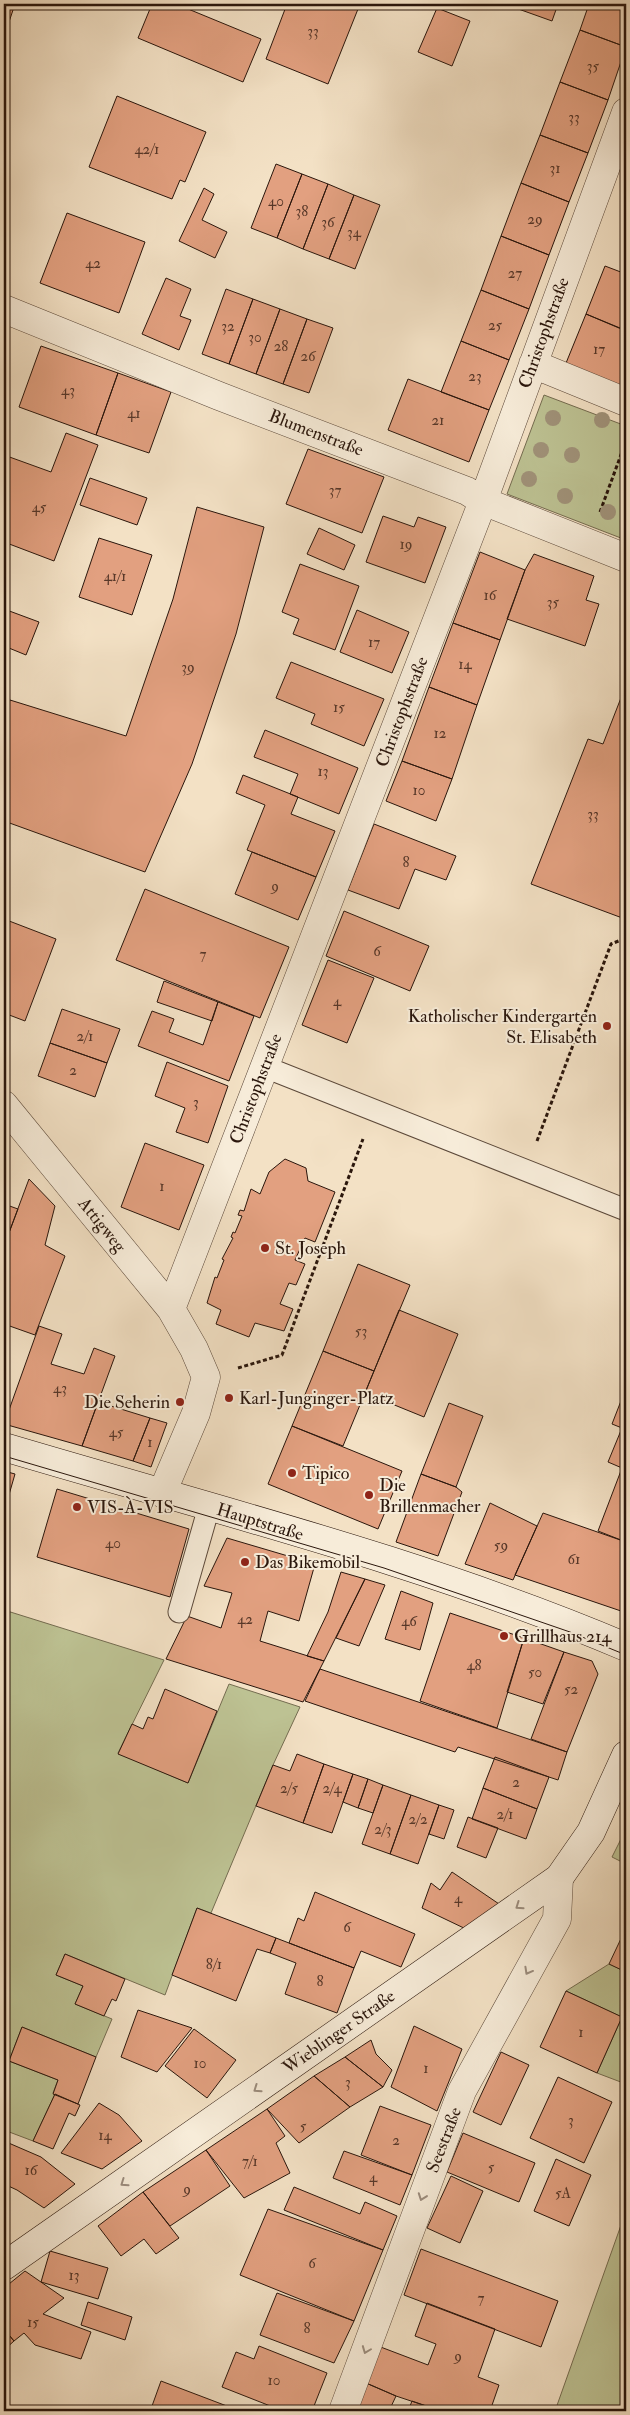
<svg xmlns="http://www.w3.org/2000/svg" width="630" height="2415" font-family="'IM FELL Double Pica',serif">
  <rect width="100%" height="100%" fill="#f3e1c5"/>
  <filter id="stains"><feTurbulence type="fractalNoise" baseFrequency=".004" numOctaves="4"/><feColorMatrix values="0 0 0 0 .2 0 0 0 0 .09 0 0 0 0 .02 0 0 0 .5 -.17"/></filter>
  <radialGradient id="worn" r=".72"><stop offset=".6" stop-color="#630" stop-opacity="0"/><stop offset="1" stop-color="#630" stop-opacity=".3"/></radialGradient>
  <!-- green -->
  <path fill="#bdc293" stroke="#746c50" d="M544,395L626,426V540L507,494Z
    M4,1610L164,1660L118,1753L188,1783L229,1684L300,1707L273,1765L211,1913L197,1908L165,1995L65,1954L56,1975L83,1986L75,2004L112,2019L96,2057L22,2027L9,2061L58,2080L53,2093L55,2094L33,2141L4,2130Z
    M626,1829V1864L612,1857Z
    M609,1964L626,1972V2084L597,2073L622,2017L566,1991Z
    M626,2210V2411H555L620,2228Z"/>
  <!-- building -->
  <path fill="#e2a080" stroke="#2a160c" d="M4,4H15L4,37Z
    M152,4H176L261,39L243,82L138,38Z
    M287,4H360L328,84L266,59Z
    M511,4H558L552,21L510,6Z
    M589,4H626V47L580,30Z
    M437,8L470,21L452,66L418,52Z
    M580,30L626,47L608,100L560,82Z
    M560,82L608,100L588,153L540,135Z
    M117,96L206,132L185,182L180,180L172,199L89,167Z
    M540,135L588,153L569,202L521,183Z
    M276,164L302,174L277,238L251,228Z
    M626,166V181L621,179Z
    M302,174L328,184L303,249L277,238Z
    M521,183L569,202L549,255L501,236Z
    M328,184L354,195L329,259L303,249Z
    M204,188L214,194L202,220L227,232L215,258L179,241Z
    M354,195L380,205L355,269L329,259Z
    M67,213L145,242L119,313L40,283Z
    M501,236L549,255L529,309L481,290Z
    M605,266L626,274V312L620,328L586,314Z
    M166,278L191,289L180,316L191,320L179,350L142,334Z
    M226,289L253,299L229,364L202,354Z
    M481,290L529,309L509,360L461,341Z
    M253,299L280,309L256,374L229,364Z
    M280,309L307,319L283,384L256,374Z
    M586,314L626,331V394L564,368Z
    M307,319L333,328L309,393L283,384Z
    M461,341L509,360L489,410L441,392Z
    M41,346L118,373L96,435L19,407Z
    M118,373L171,392L149,453L96,435Z
    M408,379L489,410L469,462L388,430Z
    M66,433L98,445L54,561L4,542V455L51,472Z
    M308,449L384,477L362,533L286,504Z
    M90,478L147,498L137,525L80,505Z
    M197,507L264,527L236,634L192,764L145,872L4,821V720L10,700L126,736L173,599Z
    M383,516L414,527L418,517L446,527L425,583L366,562Z
    M319,528L355,545L344,570L307,554Z
    M99,538L152,555L132,615L79,597Z
    M480,552L525,570L500,640L453,623Z
    M534,554L594,576L586,600L599,604L585,646L507,619L525,570Z
    M300,564L359,586L335,650L293,634L299,619L282,612Z
    M4,609L39,622L26,655L4,646Z
    M357,610L409,632L392,673L340,652Z
    M453,623L500,640L477,705L429,687Z
    M291,662L384,699L364,746L311,724L315,714L276,698Z
    M626,685V915L625,919L531,884L588,739L603,744Z
    M429,687L477,705L452,779L402,761Z
    M265,730L358,768L339,814L290,794L298,774L254,757Z
    M402,761L452,779L436,821L386,801Z
    M243,775L298,797L291,814L335,831L316,877L247,850L265,805L236,793Z
    M374,824L456,856L446,880L415,869L399,909L348,890Z
    M252,852L316,877L298,920L235,894Z
    M145,889L289,947L260,1018L116,960Z
    M344,911L429,946L410,991L326,956Z
    M4,919L56,939L25,1021L4,1013Z
    M328,960L374,978L347,1043L302,1025Z
    M164,981L218,1002L212,1021L157,1002Z
    M218,1002L254,1016L229,1081L138,1046L152,1011L174,1019L169,1032L203,1045Z
    M62,1009L120,1029L107,1063L50,1043Z
    M50,1043L107,1063L95,1097L38,1076Z
    M167,1062L228,1086L208,1143L176,1132L185,1108L155,1096Z
    M145,1143L204,1165L179,1230L121,1207Z
    M285,1159L306,1168L308,1181L335,1192L315,1242L305,1238L295,1260L305,1264L296,1285L289,1283L280,1304L293,1309L284,1331L255,1323L249,1337L216,1324L221,1310L207,1303L215,1277L217,1278L224,1260L222,1259L233,1238L231,1237L233,1232L235,1233L242,1216L238,1215L240,1210L244,1211L251,1189L260,1194L269,1172Z
    M29,1179L55,1206L45,1245L65,1256L35,1335L4,1324V1246Z
    M4,1204L18,1209L4,1246Z
    M358,1264L410,1285L374,1371L323,1351Z
    M399,1310L458,1334L424,1417L365,1393Z
    M39,1326L62,1334L51,1364L84,1374L94,1348L115,1356L82,1446L4,1424Z
    M323,1351L374,1371L343,1446L292,1426Z
    M626,1388V1542L598,1531L622,1468L608,1462L622,1428L612,1424Z
    M98,1402L150,1418L133,1461L82,1446Z
    M449,1403L483,1416L456,1487L421,1474Z
    M150,1418L167,1423L151,1467L133,1461Z
    M292,1426L402,1471L378,1529L268,1484Z
    M4,1471L15,1474L4,1512Z
    M421,1474L456,1487L462,1492L438,1556L396,1542Z
    M57,1489L189,1529L170,1597L37,1557Z
    M490,1503L537,1526L513,1580L465,1564Z
    M543,1513L626,1542V1595L621,1611L515,1575Z
    M227,1538L315,1564L299,1621L268,1611L260,1641L324,1661L303,1702L166,1659L187,1616L221,1628L232,1593L204,1586Z
    M341,1572L365,1579L324,1661L307,1656L328,1612Z
    M365,1579L385,1585L359,1646L336,1638Z
    M401,1591L433,1603L420,1650L385,1639Z
    M450,1613L524,1638L497,1728L420,1701Z
    M524,1638L564,1652L543,1704L507,1692Z
    M564,1652L592,1661L598,1674L567,1752L531,1739Z
    M320,1669L567,1752L558,1780L458,1747L455,1752L305,1701Z
    M165,1689L217,1711L188,1783L118,1754L132,1724L143,1729L148,1717L153,1719Z
    M297,1754L324,1764L303,1823L256,1806L273,1765L290,1771Z
    M495,1757L549,1777L537,1809L483,1788Z
    M324,1764L353,1774L332,1833L303,1823Z
    M353,1774L368,1779L358,1808L343,1802Z
    M368,1779L383,1785L373,1813L358,1808Z
    M383,1785L411,1795L390,1854L362,1844Z
    M483,1788L537,1809L526,1839L472,1819Z
    M411,1795L439,1805L418,1864L390,1854Z
    M439,1805L454,1810L444,1839L429,1834Z
    M468,1817L498,1828L486,1858L457,1847Z
    M452,1872L502,1906L468,1930L422,1908L431,1883L440,1890Z
    M315,1892L415,1934L401,1967L361,1951L354,1968L289,1943L298,1918L304,1921Z
    M197,1908L276,1938L270,1953L257,1949L236,2001L172,1975Z
    M626,1928V1972L609,1964Z
    M276,1938L354,1968L337,2013L285,1994L296,1963L270,1953Z
    M65,1954L125,1979L116,2001L112,1999L104,2016L75,2004L83,1986L56,1975Z
    M566,1991L622,2017L597,2073L540,2047Z
    M138,2010L192,2028L157,2072L121,2057Z
    M414,2026L462,2049L437,2111L391,2087Z
    M22,2027L96,2057L78,2104L53,2094L58,2080L9,2061Z
    M194,2029L236,2060L207,2098L165,2066Z
    M371,2040L376,2054L392,2070L383,2087L345,2057Z
    M501,2052L529,2065L501,2125L473,2112Z
    M345,2057L383,2087L350,2107L314,2076Z
    M314,2076L350,2107L299,2143L267,2109Z
    M558,2077L612,2102L584,2163L530,2138Z
    M55,2094L80,2105L75,2116L69,2113L53,2149L33,2141Z
    M99,2103L119,2115L142,2141L102,2169L61,2153Z
    M380,2106L431,2125L412,2175L361,2155Z
    M267,2109L285,2136L276,2143L290,2173L244,2198L206,2150Z
    M463,2133L535,2163L519,2202L447,2172Z
    M4,2141L41,2157L75,2184L44,2208L17,2190L4,2184Z
    M206,2150L230,2186L170,2226L143,2192Z
    M344,2151L412,2175L400,2205L333,2178Z
    M556,2159L591,2175L569,2226L534,2211Z
    M451,2176L483,2191L460,2243L427,2228Z
    M294,2187L360,2214L365,2202L397,2216L383,2250L284,2210Z
    M143,2192L179,2238L156,2254L144,2239L121,2256L98,2226Z
    M268,2209L383,2250L354,2321L240,2275Z
    M421,2249L558,2301L541,2347L404,2295Z
    M50,2251L108,2268L98,2299L41,2282Z
    M25,2271L64,2298L43,2314L91,2332L81,2359L35,2345L24,2333L14,2341L4,2329V2288Z
    M277,2293L354,2321L334,2363L260,2335Z
    M88,2302L132,2317L125,2340L81,2325Z
    M427,2303L495,2329L478,2377L499,2385L490,2411H441L396,2396L366,2383L378,2346L428,2365L436,2344L415,2336Z
    M4,2329L14,2341L4,2350Z
    M259,2346L327,2373L312,2411H283L222,2387L236,2352L254,2359Z
    M161,2381L240,2411H164L152,2406Z
    M366,2383L396,2396L389,2411H353Z
    M412,2401L441,2411H408Z
    M4,2404L24,2411H4Z"/>
  <g fill="none" stroke-linecap="round" stroke-linejoin="round">
    <defs>
      <path id="lane" d="M265,1067L626,1210
        M179,1612L209,1507"/>
      <path id="street" d="M4,309L219,396L467,491L483,501L626,558
        M533,364L626,402
        M4,1105L171,1309L194,1349L206,1377L196,1413L162,1493
        M171,1309L483,501L626,112
        M343,2411L462,2091L557,1919L559,1878"/>
      <path id="secondary" d="M4,1447C212,1509 426,1562 626,1647
        M4,2266L559,1878L591,1832L626,1755"/>
    </defs>
    <!-- lane casing -->
    <use href="#lane" stroke="#5c493a" stroke-width="23"/>
    <!-- street casing -->
    <use href="#street" stroke="#5c493a" stroke-width="29"/>
    <!-- secondary casing -->
    <use href="#secondary" stroke="#2a160c" stroke-width="29"/>
    <!-- path -->
    <path stroke="#2a160c" stroke-width="3" stroke-dasharray="4 2.5" stroke-linecap="butt" d="M600,512L626,441
      M537,1141L611,944L626,938
      M238,1368L282,1355L363,1139"/>
    <!-- lane -->
    <use href="#lane" stroke="#f7ecd9" stroke-width="21"/>
    <!-- street -->
    <use href="#street" stroke="#f7ecd9" stroke-width="28"/>
    <!-- secondary -->
    <use href="#secondary" stroke="#f7ecd9" stroke-width="28"/>
    <!-- tram -->
    <path stroke="#2a160c" stroke-width="1" d="M4,1456L384,1568L570,1632L626,1655"/>
  </g>
  <!-- trees -->
  <g fill="#a09279">
    <circle cx="553" cy="418" r="8"/>
    <circle cx="602" cy="420" r="8"/>
    <circle cx="541" cy="450" r="8"/>
    <circle cx="572" cy="455" r="8"/>
    <circle cx="529" cy="479" r="8"/>
    <circle cx="565" cy="496" r="8"/>
    <circle cx="608" cy="512" r="8"/>
  </g>
  <!-- one-way arrows -->
  <defs><path id="oneway-chevron" d="M-2-3.5L2.5 0L-2 3.5" fill="none" stroke-width="1.6" stroke-linecap="round" stroke-linejoin="round" transform="scale(1.25)"/></defs>
  <g stroke="#9b8c7d">
    <use href="#oneway-chevron" transform="translate(519 1906) rotate(145)"/>
    <use href="#oneway-chevron" transform="translate(528 1971) rotate(119)"/>
    <use href="#oneway-chevron" transform="translate(257 2089) rotate(145)"/>
    <use href="#oneway-chevron" transform="translate(124 2183) rotate(145)"/>
    <use href="#oneway-chevron" transform="translate(422 2197) rotate(110)"/>
    <use href="#oneway-chevron" transform="translate(366 2350) rotate(111)"/>
  </g>
  <!-- markers -->
  <g fill="#8f2418" stroke="#f7ecd9" stroke-width="2">
    <circle cx="607" cy="1026" r="5"/>
    <circle cx="265" cy="1248" r="5"/>
    <circle cx="229" cy="1398" r="5"/>
    <circle cx="180" cy="1402" r="5"/>
    <circle cx="292" cy="1473" r="5"/>
    <circle cx="369" cy="1495" r="5"/>
    <circle cx="77" cy="1507" r="5"/>
    <circle cx="245" cy="1562" r="5"/>
    <circle cx="504" cy="1636" r="5"/>
  </g>
  <g text-anchor="middle" dominant-baseline="central" stroke-width="4" stroke-linejoin="round" paint-order="stroke">
    <!-- number labels -->
    <g font-size="15" fill="#583829">
      <text x="313" y="31">33</text>
      <text x="593" y="66">35</text>
      <text x="574" y="117">33</text>
      <text x="147" y="149">42/1</text>
      <text x="555" y="168">31</text>
      <text x="276" y="201">40</text>
      <text x="302" y="211">38</text>
      <text x="535" y="219">29</text>
      <text x="328" y="222">36</text>
      <text x="354" y="232">34</text>
      <text x="93" y="263">42</text>
      <text x="515" y="273">27</text>
      <text x="495" y="325">25</text>
      <text x="228" y="326">32</text>
      <text x="255" y="337">30</text>
      <text x="281" y="346">28</text>
      <text x="599" y="349">17</text>
      <text x="308" y="356">26</text>
      <text x="475" y="376">23</text>
      <text x="68" y="390">43</text>
      <text x="134" y="413">41</text>
      <text x="438" y="420">21</text>
      <text x="335" y="490">37</text>
      <text x="39" y="507">45</text>
      <text x="406" y="544">19</text>
      <text x="115" y="576">41/1</text>
      <text x="490" y="595">16</text>
      <text x="553" y="602">35</text>
      <text x="374" y="642">17</text>
      <text x="465" y="664">14</text>
      <text x="188" y="667">39</text>
      <text x="339" y="707">15</text>
      <text x="440" y="733">12</text>
      <text x="323" y="771">13</text>
      <text x="419" y="790">10</text>
      <text x="593" y="814">33</text>
      <text x="406" y="862">8</text>
      <text x="275" y="886">9</text>
      <text x="377" y="951">6</text>
      <text x="203" y="954">7</text>
      <text x="337" y="1001">4</text>
      <text x="85" y="1036">2/1</text>
      <text x="73" y="1070">2</text>
      <text x="196" y="1102">3</text>
      <text x="162" y="1186">1</text>
      <text x="361" y="1331">53</text>
      <text x="60" y="1388">43</text>
      <text x="116" y="1432">45</text>
      <text x="150" y="1442">1</text>
      <text x="113" y="1543">40</text>
      <text x="501" y="1545">59</text>
      <text x="574" y="1559">61</text>
      <text x="245" y="1619">42</text>
      <text x="409" y="1621">46</text>
      <text x="474" y="1665">48</text>
      <text x="535" y="1672">50</text>
      <text x="571" y="1689">52</text>
      <text x="516" y="1782">2</text>
      <text x="289" y="1788">2/5</text>
      <text x="332" y="1788">2/4</text>
      <text x="505" y="1814">2/1</text>
      <text x="418" y="1819">2/2</text>
      <text x="383" y="1829">2/3</text>
      <text x="458" y="1898">4</text>
      <text x="347" y="1927">6</text>
      <text x="214" y="1964">8/1</text>
      <text x="320" y="1981">8</text>
      <text x="581" y="2032">1</text>
      <text x="200" y="2063">10</text>
      <text x="426" y="2068">1</text>
      <text x="348" y="2082">3</text>
      <text x="571" y="2120">3</text>
      <text x="303" y="2126">5</text>
      <text x="105" y="2135">14</text>
      <text x="396" y="2140">2</text>
      <text x="250" y="2161">7/1</text>
      <text x="491" y="2167">5</text>
      <text x="31" y="2170">16</text>
      <text x="373" y="2177">4</text>
      <text x="187" y="2189">9</text>
      <text x="563" y="2193">5A</text>
      <text x="312" y="2263">6</text>
      <text x="74" y="2275">13</text>
      <text x="481" y="2298">7</text>
      <text x="33" y="2322">15</text>
      <text x="307" y="2328">8</text>
      <text x="458" y="2356">9</text>
      <text x="274" y="2380">10</text>
    </g>
    <!-- street labels -->
    <g font-size="18" fill="#2a160c" stroke="#f7ecd9">
      <text transform="translate(544 333) rotate(-70)">Christophstraße</text>
      <text transform="translate(316 433) rotate(21)">Blumenstraße</text>
      <text transform="translate(402 712) rotate(-69)">Christophstraße</text>
      <text transform="translate(256 1089) rotate(-69)">Christophstraße</text>
      <text transform="translate(102 1225) rotate(51)">Attigweg</text>
      <text transform="translate(260 1522) rotate(17)">Hauptstraße</text>
      <text transform="translate(339 2032) rotate(-35)">Wieblinger Straße</text>
      <text transform="translate(444 2140) rotate(-69)">Seestraße</text>
    </g>
    <!-- poi labels -->
    <g font-size="18" fill="#2a160c" stroke="#f7ecd9" text-anchor="start">
      <text x="597" y="1016" text-anchor="end">Katholischer Kindergarten<tspan x="597" dy="21">St. Elisabeth</tspan></text>
      <text x="275" y="1248">St. Joseph</text>
      <text x="239" y="1398">Karl-Junginger-Platz</text>
      <text x="170" y="1402" text-anchor="end">Die Seherin</text>
      <text x="302" y="1473">Tipico</text>
      <text x="379" y="1485">Die<tspan x="379" dy="21">Brillenmacher</tspan></text>
      <text x="87" y="1507">VIS-À-VIS</text>
      <text x="255" y="1562">Das Bikemobil</text>
      <text x="514" y="1636">Grillhaus 214</text>
    </g>
  </g>
  <!-- margin -->
  <rect width="630" height="2415" fill="none" stroke="#f3e1c5" stroke-width="20"/>
  <rect x="5" y="5" width="620" height="2405" fill="none" stroke="#2a160c" stroke-width="2.5"/>
  <rect x="10" y="10" width="610" height="2395" fill="none" stroke="#2a160c"/>
  <rect width="100%" height="100%" filter="url(#stains)"/>
  <rect width="100%" height="100%" fill="url(#worn)"/>
</svg>
